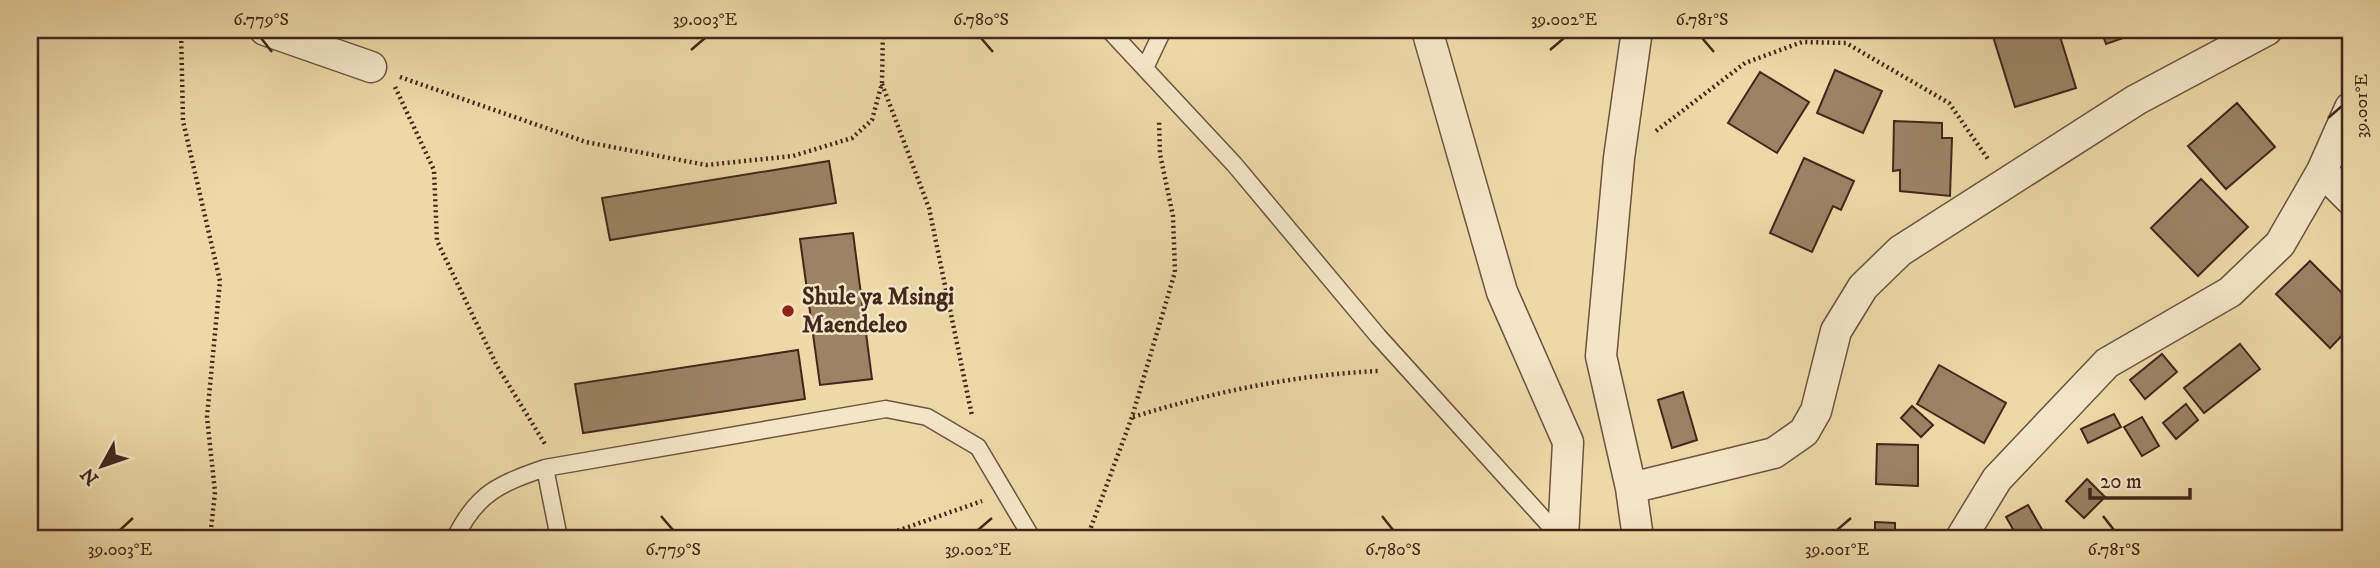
<svg xmlns="http://www.w3.org/2000/svg" width="2380" height="568" font-family="'IM FELL DW Pica',serif">
  <rect width="100%" height="100%" fill="#edd8a8"/>
  <filter id="stains"><feTurbulence type="fractalNoise" baseFrequency=".00286" numOctaves="4"/><feColorMatrix values="0 0 0 0 .2 0 0 0 0 .09 0 0 0 0 .02 0 0 0 .5 -.17"/></filter>
  <radialGradient id="worn" r=".72"><stop offset=".6" stop-color="#630" stop-opacity="0"/><stop offset="1" stop-color="#630" stop-opacity=".3"/></radialGradient>
  <!-- building -->
  <path fill="#9b8364" stroke="#43271a" stroke-width="2" d="M1991,30H2058L2076,88L2015,107Z
    M2101,30H2130L2132,35L2106,44Z
    M1835,70L1882,91L1863,133L1817,113Z
    M1760,72L1809,102L1777,153L1728,123Z
    M2237,103L2275,147L2226,189L2188,146Z
    M1894,121L1942,123V138H1952L1950,196L1900,191V170L1893,171Z
    M1804,158L1854,181L1841,210L1833,206L1812,252L1770,233Z
    M829,161L836,203L610,240L602,198Z
    M2201,179L2248,227L2198,276L2151,228Z
    M853,233L872,379L820,385L800,239Z
    M2310,261L2350,301V327L2330,348L2276,294Z
    M2240,344L2260,369L2204,413L2184,388Z
    M798,350L805,399L583,433L575,384Z
    M2162,354L2177,372L2145,399L2130,380Z
    M1939,365L2006,403L1984,443L1917,404Z
    M1683,392L1697,440L1672,448L1658,400Z
    M2186,404L2198,420L2176,439L2163,423Z
    M1912,406L1933,425L1921,437L1901,418Z
    M2114,414L2121,427L2088,443L2081,429Z
    M2142,417L2159,446L2142,456L2124,427Z
    M1877,444L1918,445V486L1876,484Z
    M2087,479L2105,497L2084,518L2066,501Z
    M2028,505L2047,538H2018L2006,517Z
    M1875,522L1895,523V538H1875Z
    M1870,535V538H1790Z"/>
  <g fill="none" stroke-linecap="round" stroke-linejoin="round">
    <defs>
      <path id="service" d="M1109,30L1234,164L1378,336L1561,538
        M1145,68L1163,30
        M545,468L559,538
        M455,538C477,493 499,484 545,468L886,409L927,417L978,447L1032,538"/>
      <path id="minor" d="M265,30L371,67
        M1427,30L1502,292L1568,442L1563,538
        M1637,30L1619,158L1601,356L1631,488L1638,538
        M2322,171L2350,199
        M1631,488L1774,453L1804,432L1816,411L1836,331L1863,287L1900,251L2136,100L2267,30
        M1961,538L1997,479L2107,363L2230,292L2280,244L2322,171L2350,108"/>
    </defs>
    <!-- service casing -->
    <use href="#service" stroke="#6e533e" stroke-width="19"/>
    <!-- minor casing -->
    <use href="#minor" stroke="#6e533e" stroke-width="33"/>
    <!-- path -->
    <path stroke="#43271a" stroke-width="4.5" stroke-dasharray="2 3.5" stroke-linecap="butt" d="M181,30L183,121L220,281L207,417L215,492L210,538
      M400,77L586,142L706,165L793,156L852,138L872,120L882,83L883,30
      M882,84L929,208L972,416
      M395,87L434,170L437,241L497,366L545,444
      M1656,131L1745,63L1802,42L1846,43L1949,103L1988,159
      M1133,417C1213,392 1294,375 1378,371
      M877,538L982,501
      M1087,538L1132,417L1175,272L1173,216L1160,154L1159,121"/>
    <!-- service -->
    <use href="#service" stroke="#f3e6c6" stroke-width="16"/>
    <!-- minor -->
    <use href="#minor" stroke="#f3e6c6" stroke-width="30"/>
  </g>
  <!-- ticks -->
  <path fill="none" stroke="#43271a" stroke-width="2.5" d="M261,38L272,52M981,38L993,52M1702,38L1714,52M691,50L705,38M1550,50L1564,38M2328,118L2342,106M661,516L673,530M1382,516L1393,530M2103,516L2114,530M120,530L133,518M978,530L992,518M1837,530L1851,518"/>
  <!-- markers -->
  <circle fill="#8f2418" stroke="#f3e6c6" stroke-width="2.5" cx="788" cy="311" r="7"/>
  <g text-anchor="middle" dominant-baseline="central" stroke-width="5" stroke-linejoin="round" paint-order="stroke">
    <!-- poi labels -->
    <g font-size="24" font-weight="bold" fill="#43271a" stroke="#f3e6c6" text-anchor="start">
      <text x="802" y="297">Shule ya Msingi<tspan x="802" dy="28">Maendeleo</tspan></text>
    </g>
  </g>
  <!-- margin -->
  <rect width="2380" height="568" fill="none" stroke="#edd8a8" stroke-width="77"/>
  <!-- north arrow -->
  <g transform="translate(102 466) rotate(230)" stroke="#f3e6c6" stroke-width="5" paint-order="stroke">
  <path d="M0-5L12 26L0 18L-12 26Z" fill="#43271a"/>
  <text y="-10" font-size="19" font-weight="bold" text-anchor="middle" fill="#43271a">N</text>
  </g>
  <!-- scale -->
  <path d="M2090 488v10h100v-10" fill="none" stroke="#43271a" stroke-width="3.5"/>
  <text x="2100" y="488" font-size="21" fill="#43271a" stroke="#f3e6c6" stroke-width="5" paint-order="stroke">20 m</text>
  <rect x="38" y="38" width="2304" height="492" fill="none" stroke="#43271a" stroke-width="2.5"/>
  <g font-size="18" text-anchor="middle" fill="#43271a">
    <text x="261" y="25">6.779°S</text>
    <text x="705" y="25">39.003°E</text>
    <text x="981" y="25">6.780°S</text>
    <text x="1564" y="25">39.002°E</text>
    <text x="1702" y="25">6.781°S</text>
    <text transform="translate(2361 106) rotate(-90)" y="6">39.001°E</text>
    <text x="120" y="555">39.003°E</text>
    <text x="673" y="555">6.779°S</text>
    <text x="978" y="555">39.002°E</text>
    <text x="1393" y="555">6.780°S</text>
    <text x="1837" y="555">39.001°E</text>
    <text x="2114" y="555">6.781°S</text>
  </g>
  <rect width="100%" height="100%" filter="url(#stains)"/>
  <rect width="100%" height="100%" fill="url(#worn)"/>
</svg>
